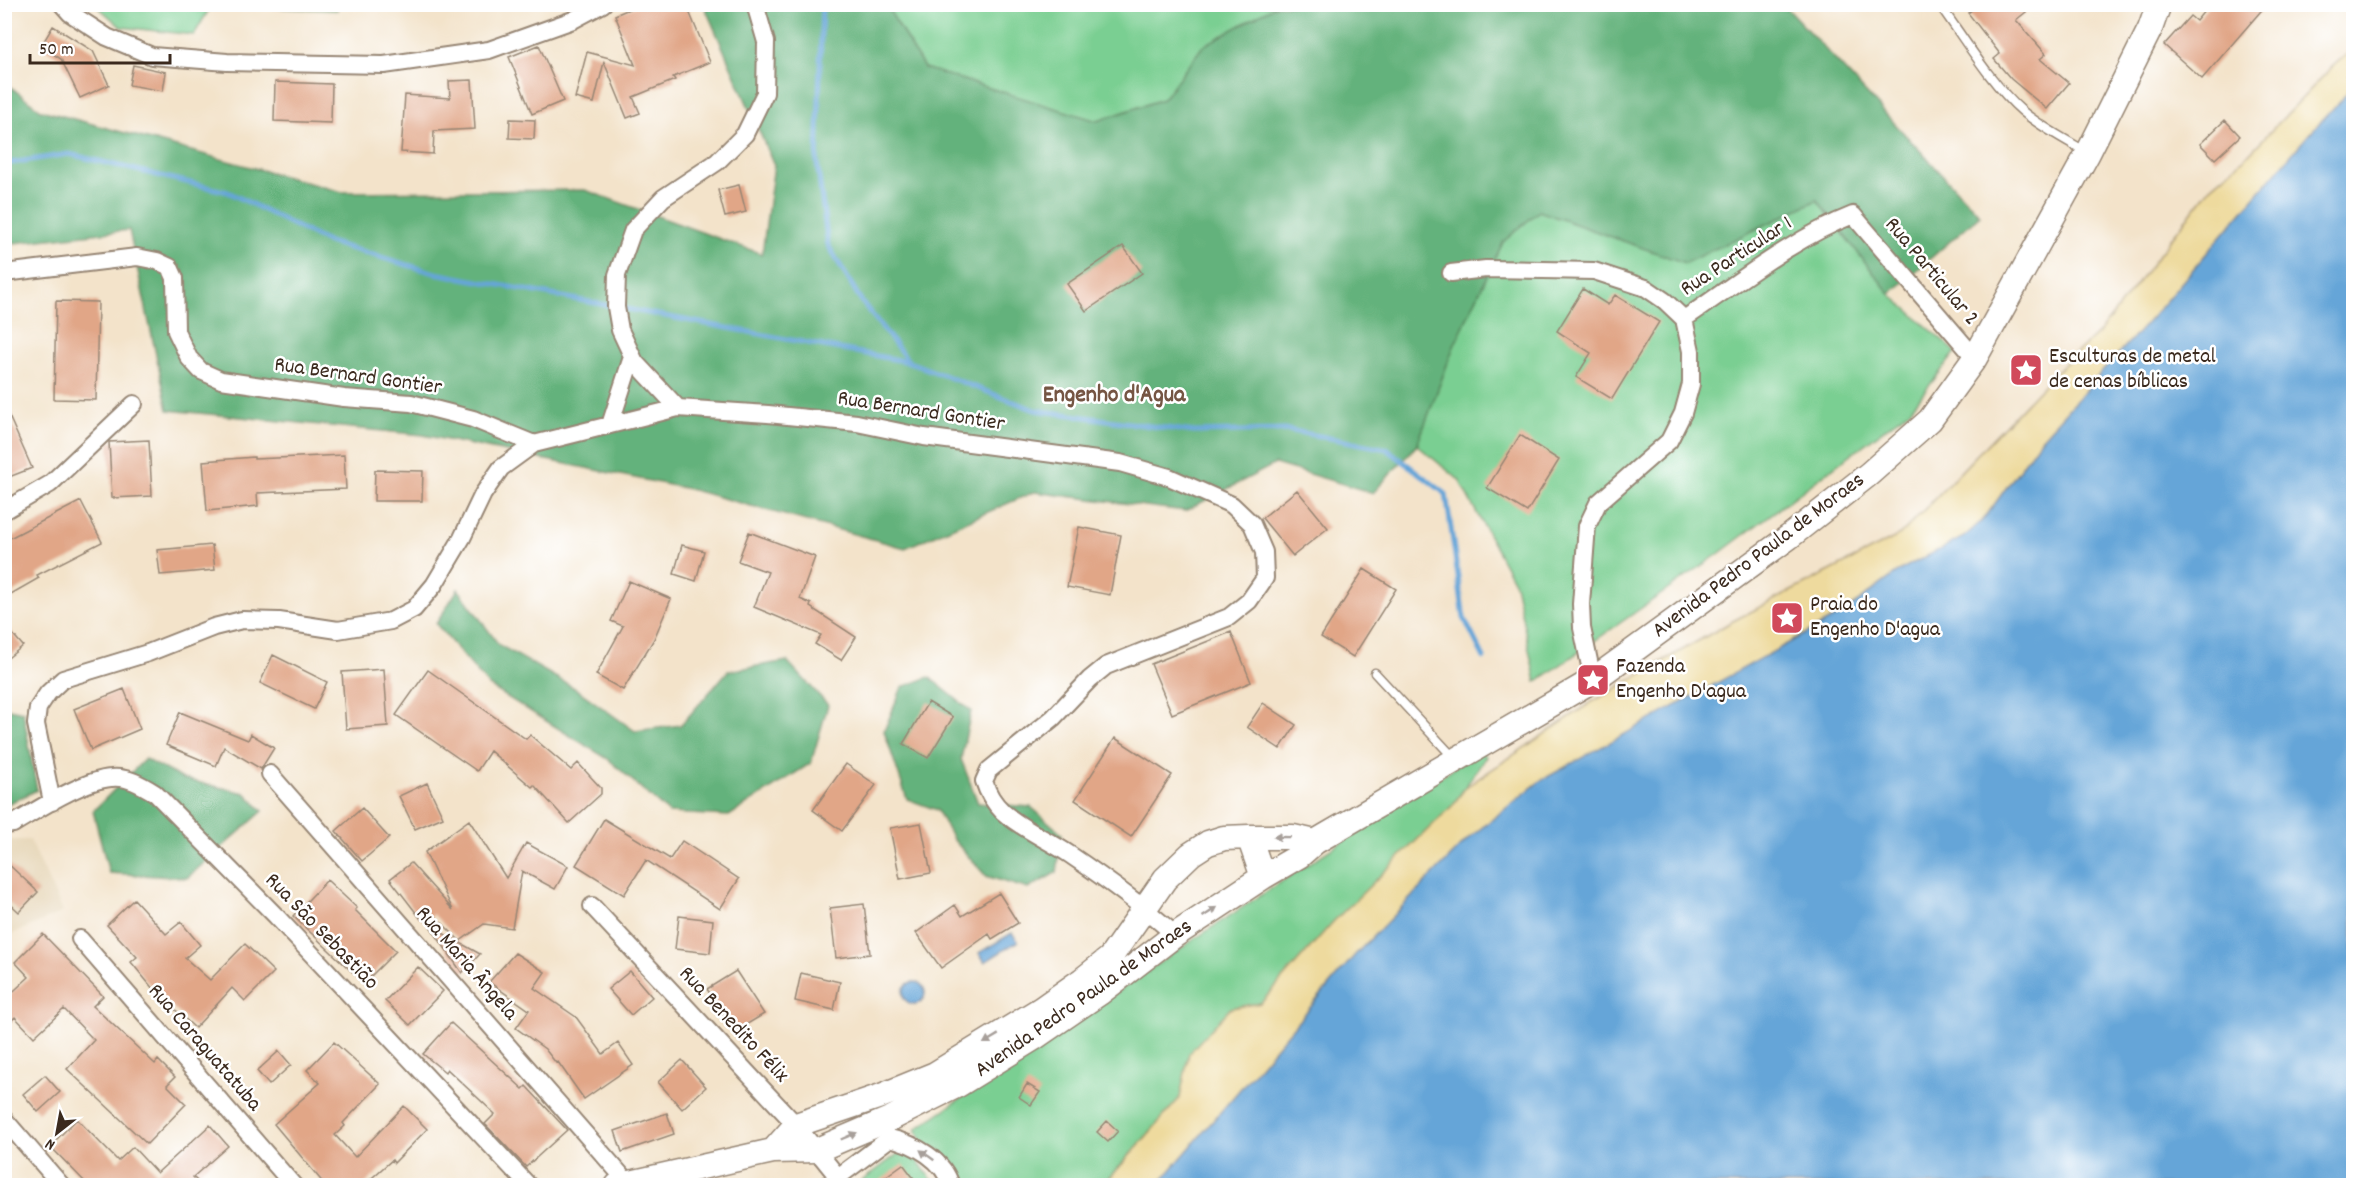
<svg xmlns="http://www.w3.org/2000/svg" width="2358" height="1190" font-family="Dekko,sans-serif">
  <rect width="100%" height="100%" fill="#fff"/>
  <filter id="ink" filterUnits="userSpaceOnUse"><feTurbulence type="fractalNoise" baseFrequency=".0167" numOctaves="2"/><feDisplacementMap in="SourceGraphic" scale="12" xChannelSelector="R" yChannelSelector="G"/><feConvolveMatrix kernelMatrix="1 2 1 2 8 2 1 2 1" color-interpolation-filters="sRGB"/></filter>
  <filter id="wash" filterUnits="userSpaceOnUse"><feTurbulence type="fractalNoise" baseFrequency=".008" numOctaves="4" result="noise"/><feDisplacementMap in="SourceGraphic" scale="24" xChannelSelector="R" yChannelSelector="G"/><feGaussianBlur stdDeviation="1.35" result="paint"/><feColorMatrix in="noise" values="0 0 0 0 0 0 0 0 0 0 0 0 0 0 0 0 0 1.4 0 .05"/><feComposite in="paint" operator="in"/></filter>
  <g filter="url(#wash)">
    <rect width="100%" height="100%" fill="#f3e3ca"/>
    <!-- built -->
    <path fill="#e6d6b7" d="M5,840H30L63,912L5,937Z"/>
    <!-- green -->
    <path fill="#7acf92" stroke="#5a7c58" stroke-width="1.5" d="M96,5H338L337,10L211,6L194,35L121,27Z
      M886,5H1277L1203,46L1163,99L1097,121L924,68Z
      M1817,200L1890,294L1956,352L1910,410L1717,555L1536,682L1515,584L1459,480L1417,445L1454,346L1503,242L1539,211L1685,263Z
      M1481,750L1486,757L1452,806L1333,922L1261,1003L1231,1008L1189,1053L1180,1098L1103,1185H964V1180L940,1151L924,1145L916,1129L1199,936Z
      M907,1147L936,1185L855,1186Z"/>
    <!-- forest -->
    <path fill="#63b27c" stroke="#4f6e4d" stroke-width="1.5" d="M704,5H886L924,68L1097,121L1163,99L1203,46L1277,5H1784L1980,215L1890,294L1817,200L1685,263L1539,211L1503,242L1454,346L1417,445L1373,493L1275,464L1185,511L1034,492L905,548L689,489L423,435L168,410L129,230L5,244L4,82L41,110L342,192L585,190L762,254L774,165Z
      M458,589L499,645L576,689L635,731L681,725L728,671L787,661L828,705L811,763L729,816L669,813L608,759L489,686L436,624Z
      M929,677L971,711L961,759L978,803L1031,807L1062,834L1057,872L1028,889L986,876L953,839L937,810L907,799L884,731L902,687Z
      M4,708L23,712L37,790L5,805Z
      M145,759L183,779L245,793L263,811L187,878L109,873L93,811Z"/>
    <!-- sand -->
    <path fill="#eeda9e" stroke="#94825e" stroke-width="1.5" d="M2353,49V87L2310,133L2152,317L2042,438L1984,519L1964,537L1902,569L1843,613L1540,781L1469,838L1356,954L1158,1185L1103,1186L1180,1098L1189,1053L1231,1008L1261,1003L1333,922L1452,806L1466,787L1592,702L1731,622L1900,535L2053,375L2102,329L2210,188L2245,158L2333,66Z"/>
    <!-- water -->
    <path fill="#65a5d8" stroke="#50687b" stroke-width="1.5" d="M2353,87V1185H1158L1356,954L1469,838L1540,781L1843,613L1902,569L1964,537L1984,519L2042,438L2152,317L2310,133Z
      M1012,933L1018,941L985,962L979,953Z
      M903 993a11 11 0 1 1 22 0a11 11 0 1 1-22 0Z"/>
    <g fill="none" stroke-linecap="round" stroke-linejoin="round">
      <!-- stream -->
      <path stroke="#65a5d8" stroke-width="5" d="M822,4L817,162L828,245L862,302L909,362L1035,410L1194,432L1288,430L1387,449L1446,494L1464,618L1484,658
        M4,164L69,154L228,192L325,241L435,273L909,362"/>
    </g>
    <g id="blocks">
      <!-- building -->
      <path fill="#e1a687" d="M641,4H686L710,62L673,77L675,80L633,97L640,113L627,118L604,62L594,103L575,98L587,52L635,65L615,15Z
        M1980,4H2036L2016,20L2046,54L2040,59L2069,83L2047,109L2011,79L1994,59L2000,54L1968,13Z
        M2210,4H2267L2202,79L2164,45L2190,16L2196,21Z
        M53,26L93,51L109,85L80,98L61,59L41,46Z
        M539,45L563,101L532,114L509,57Z
        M133,65L166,72L163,91L129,85Z
        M472,80L475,129L434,131L433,154L401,152L405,95L450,98L449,81Z
        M275,82L332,84L331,123L274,121Z
        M510,119L535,120L534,139L509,138Z
        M2225,120L2240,136L2215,159L2200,144Z
        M739,185L746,212L725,217L718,190Z
        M1123,246L1142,273L1086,311L1067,284Z
        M1583,289L1608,305L1615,295L1659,322L1612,399L1576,377L1591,353L1557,331Z
        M56,301L98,302L96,400L54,399Z
        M4,405L32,468L4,479Z
        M1520,435L1559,460L1527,512L1487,488Z
        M149,440L152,496L112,498L109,442Z
        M344,455L346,489L257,493L258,506L207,511L203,461L254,457V459Z
        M375,470L423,471L422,501H374Z
        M1297,490L1328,528L1293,556L1262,518Z
        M81,501L102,542L37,575L39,578L4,598V541Z
        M1079,527L1121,535L1110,595L1067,587Z
        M749,532L815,557L800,599L811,604L810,607L856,637L841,660L815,644L821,635L754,607L768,572L738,561Z
        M212,545L215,570L160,575L157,550Z
        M682,545L704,551L696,581L674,574Z
        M1364,569L1396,589L1353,657L1321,637Z
        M629,581L671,599L654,639L623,690L596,675L623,626L611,621Z
        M4,624L23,646L4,661Z
        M1231,632L1251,682L1172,714L1151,664Z
        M273,655L327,682L314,709L260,683Z
        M384,669L388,726L346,729L342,672Z
        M428,670L526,739L530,735L571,770L578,763L601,788V794L569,823L534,785L532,787L490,751L477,771L396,715Z
        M124,689L140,729L91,750L74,709Z
        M928,702L953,717L928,758L903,744Z
        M1263,703L1296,725L1280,749L1247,727Z
        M180,712L248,740L251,734L274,748L261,769L224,747L216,766L166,745Z
        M1115,738L1172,775L1131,837L1075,800Z
        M846,764L876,785L842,831L813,810Z
        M427,783L443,817L415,829L399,796Z
        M362,808L389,838L362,861L336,831Z
        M604,819L670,859L682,841L739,879L720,909L646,860L624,895L576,865Z
        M469,820L506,878L526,843L568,866L555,889L522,871L512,928L484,924L460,941L433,914L426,921L423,917L421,919L390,879L411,863L453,910L425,852Z
        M921,823L931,873L900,879L890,828Z
        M4,860L38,892L19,912L4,898Z
        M327,880L357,908L355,910L396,951L364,983L293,916Z
        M999,893L1018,923L992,939L989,934L941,968L916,933L955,905L962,916Z
        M134,899L166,934L181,922L200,945L185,958L210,980L245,944L274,972L245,1001L232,988L195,1028L154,990L131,962L137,957L107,925Z
        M864,904L870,954L836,958L830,908Z
        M679,916L713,920L710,953L675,949Z
        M430,926L480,954L462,973Z
        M43,934L103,996L93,1006L155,1064L158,1060L175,1077L167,1085L186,1104L147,1144L67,1069L94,1040L64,1009L34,1037L15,1017L4,1028V1000L29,977L15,962Z
        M515,953L545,972L534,988L576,1017L603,1054L618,1043L633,1065L584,1099L558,1062L556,1063L545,1049L516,1028L529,1010L489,982Z
        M418,967L443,991L410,1025L385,1001Z
        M630,971L652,997L631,1015L608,989Z
        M736,971L764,1014L734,1032L707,989Z
        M801,973L840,982L834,1010L795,1001Z
        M451,1023L523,1089L526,1086L567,1130L526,1167L485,1124L495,1114L447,1069L445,1072L423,1054Z
        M334,1042L380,1084L343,1123L345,1126L335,1135L355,1157L404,1106L427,1129L394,1163L392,1160L364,1185H325L274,1124L320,1083L307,1070Z
        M279,1051L291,1065L269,1085L257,1071Z
        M682,1060L706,1087L682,1109L658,1082Z
        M45,1075L60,1092L38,1112L23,1094Z
        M1027,1084L1040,1092L1031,1105L1019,1097Z
        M667,1113L674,1134L622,1152L615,1131Z
        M77,1119L118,1161L133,1147L157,1173L210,1125L228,1146L193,1177L201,1185H88L50,1146Z
        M1107,1121L1118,1131L1108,1142L1097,1132Z
        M903,1164L919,1185H874Z"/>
    </g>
  </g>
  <g filter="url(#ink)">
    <use href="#blocks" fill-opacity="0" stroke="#978674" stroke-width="1.5"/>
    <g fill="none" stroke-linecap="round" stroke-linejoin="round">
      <defs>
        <path id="service" d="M1939,4C1963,37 1992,85 2022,111C2041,127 2064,139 2085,151
          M1375,673L1454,758"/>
        <path id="minor" d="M62,4L70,13L107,37L152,56L227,62L384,65L489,50L573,20L603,4
          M4,273L137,257L157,261L170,267L175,278L176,331L189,358L201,371L221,380L344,398L411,403L473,419L534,444L678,408L768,414L857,423L924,437L1120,463L1169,477L1232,505L1252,524L1264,552L1265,578L1249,601L1229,617L1106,666L1090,679L1053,718L989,770L984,781C988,794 993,802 1003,812C1022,829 1048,840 1069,854C1106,879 1142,905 1175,935
          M1451,273L1486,269L1594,271L1646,288L1665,301L1684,319
          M1684,319C1739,282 1792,239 1853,215L1975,358
          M678,408L635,362L620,330L616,307L617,275L633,230L663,198L717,162L745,134L765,93L766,42L755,4
          M610,425L632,357
          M4,511L50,484L134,404
          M1593,680L1582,628L1581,604L1587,526L1598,503L1669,441L1683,413L1691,384V351L1684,319
          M270,774L629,1184
          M52,802L36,724L38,708L48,693L63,679L148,653L214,627L242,620L279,621L338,630L391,621L414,609L434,585L462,538L483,494L501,468L534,444
          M4,825L13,824C39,809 83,780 111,778C127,776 142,785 155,793L276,916L529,1186
          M592,906L796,1125L838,1177
          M80,939L294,1186
          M4,1119L62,1186
          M890,1138C915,1144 944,1160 951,1186
          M826,1186L890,1138"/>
        <path id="secondary" d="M1249,837L1263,877
          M773,1151L796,1125L881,1096L935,1074L1041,1009L1082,980L1110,958L1165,879L1191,854L1208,843L1224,838L1249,837H1293L1315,842
          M617,1186L773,1151L817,1150L892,1118L958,1085L1034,1038L1101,992L1175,935L1263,877L1299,856L1315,842L1593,680L1789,537L1869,474L1930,420L1975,358L2088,153L2150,29L2159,4"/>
      </defs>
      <!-- service casing -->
      <use href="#service" stroke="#978674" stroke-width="11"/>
      <!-- minor casing -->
      <use href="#minor" stroke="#978674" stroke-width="20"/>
      <!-- secondary casing -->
      <use href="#secondary" stroke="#978674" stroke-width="27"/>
      <!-- service -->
      <use href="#service" stroke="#fff" stroke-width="8"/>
      <!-- minor -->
      <use href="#minor" stroke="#fff" stroke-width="16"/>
      <!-- secondary -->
      <use href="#secondary" stroke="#fff" stroke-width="24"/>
    </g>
    <!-- one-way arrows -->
    <defs><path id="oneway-solid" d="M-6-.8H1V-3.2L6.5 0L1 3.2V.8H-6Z" transform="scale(1.5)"/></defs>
    <g fill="#a79f9a">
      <use href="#oneway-solid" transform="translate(1282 837) rotate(-179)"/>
      <use href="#oneway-solid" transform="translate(1210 912) rotate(-33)"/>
      <use href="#oneway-solid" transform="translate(991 1039) rotate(149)"/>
      <use href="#oneway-solid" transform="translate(849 1136) rotate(-23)"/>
      <use href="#oneway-solid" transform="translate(927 1155) rotate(-144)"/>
    </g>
  </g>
  <!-- icons -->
  <defs>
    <symbol id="sight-square" viewBox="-11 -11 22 22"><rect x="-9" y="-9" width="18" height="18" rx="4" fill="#d1495b" stroke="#fff"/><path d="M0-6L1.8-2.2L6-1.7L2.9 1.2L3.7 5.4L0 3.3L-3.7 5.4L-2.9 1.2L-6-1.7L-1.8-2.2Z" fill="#fff"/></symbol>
  </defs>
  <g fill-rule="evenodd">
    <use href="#sight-square" x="2007" y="351" width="38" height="38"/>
    <use href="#sight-square" x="1768" y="599" width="38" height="38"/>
    <use href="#sight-square" x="1574" y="661" width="38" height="38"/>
  </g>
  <g text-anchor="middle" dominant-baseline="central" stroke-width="5" stroke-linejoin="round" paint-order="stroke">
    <!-- street labels -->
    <g font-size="22" fill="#3b2a1e" stroke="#fff">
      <text transform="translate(1737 257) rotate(-33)">Rua Particular 1</text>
      <text transform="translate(1931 272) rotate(50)">Rua Particular 2</text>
      <text transform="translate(358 377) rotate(8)">Rua Bernard Gontier</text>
      <text transform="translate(921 412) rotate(9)">Rua Bernard Gontier</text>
      <text transform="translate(1759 556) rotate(-37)">Avenida Pedro Paula de Moraes</text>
      <text transform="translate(321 932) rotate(46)">Rua São Sebastião</text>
      <text transform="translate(466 964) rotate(49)">Rua Maria Ângela</text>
      <text transform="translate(1084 999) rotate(-35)">Avenida Pedro Paula de Moraes</text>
      <text transform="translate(733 1025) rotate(47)">Rua Benedito Félix</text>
      <text transform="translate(204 1048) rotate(49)">Rua Caraguatatuba</text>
    </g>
    <!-- poi labels -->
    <g font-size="22" fill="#3b2a1e" stroke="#fff" text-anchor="start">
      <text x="2049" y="357">Esculturas de metal<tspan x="2049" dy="25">de cenas bíblicas</tspan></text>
      <text x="1810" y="605">Praia do<tspan x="1810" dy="25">Engenho D'agua</tspan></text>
      <text x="1616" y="667">Fazenda<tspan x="1616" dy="25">Engenho D'agua</tspan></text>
    </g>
    <!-- neighbourhood labels -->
    <g font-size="24" font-weight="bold" fill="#755543" stroke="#fff">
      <text x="1114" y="396">Engenho d'Agua</text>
    </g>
  </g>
  <!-- margin -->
  <rect width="2358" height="1190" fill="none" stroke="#fff" stroke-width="24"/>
  <!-- north arrow -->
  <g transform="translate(57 1133) rotate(211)" stroke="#ffffff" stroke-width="4.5" paint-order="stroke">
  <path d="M0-4.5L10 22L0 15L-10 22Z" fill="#3b2a1e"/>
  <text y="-9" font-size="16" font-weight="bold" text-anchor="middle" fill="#3b2a1e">N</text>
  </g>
  <!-- scale -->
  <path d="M30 54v9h140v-9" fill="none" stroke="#3b2a1e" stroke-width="3"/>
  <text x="39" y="54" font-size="18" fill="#3b2a1e" stroke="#ffffff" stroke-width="4.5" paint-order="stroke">50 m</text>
</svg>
